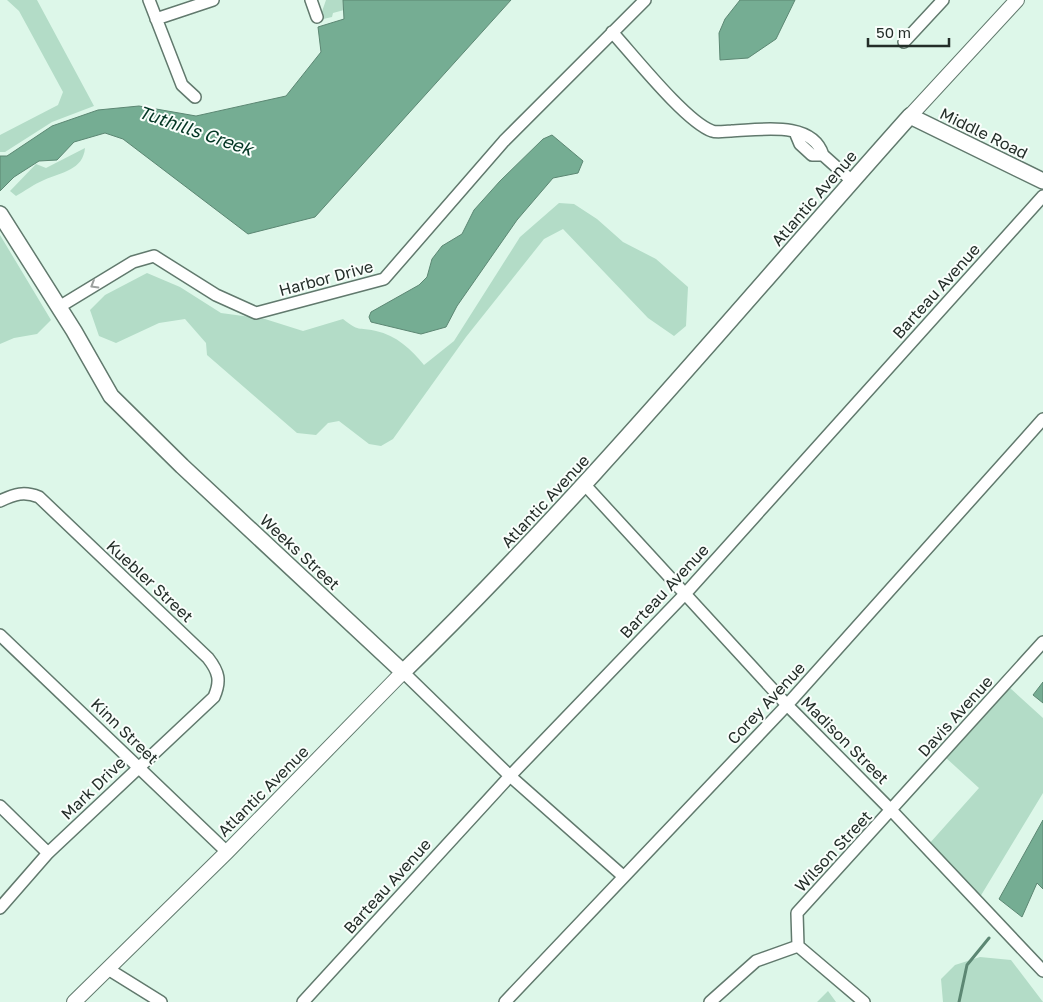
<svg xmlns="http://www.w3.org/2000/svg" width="1043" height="1002" font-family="'Golos Text',sans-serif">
  <rect width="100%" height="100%" fill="#ddf7e9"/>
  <!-- green -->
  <path fill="#b3dcc7" d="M7,0H37L94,106L52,122L5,152H0V135L58,105L63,92L19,11Z
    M326,0H343L344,10L333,13L332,17L319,20Z
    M85,148C83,170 62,172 44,180C34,184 25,191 16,196L10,191L36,164L46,168Z
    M559,203L574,204L597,219L623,242L656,259L688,287L686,326L674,336L648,318L563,229L544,239L466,337L393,439L381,446L369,444L339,421L328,423L316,435L297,433L207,355L206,343L185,319L159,323L116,343L99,336L90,310L105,295L147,273L180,287L221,313L265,319L303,331L343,319C359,332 358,327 376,331C396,335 412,350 424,365L454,341L520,237Z
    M0,235L51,320L37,334L14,338L0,344Z
    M1009,687L1043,718V793L980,897L929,844L979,788L945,757Z
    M980,957L1011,960L1043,1002H943L941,979L955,965Z
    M828,991L836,1002H817Z"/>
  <!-- water -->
  <path fill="#75ad93" stroke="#5c8773" d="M343,0H511L315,217L248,234L123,139L105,133L74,142L57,160L39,161L14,177L0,191V156H7L52,126L98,110L139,106L196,116L286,96L321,52L318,27L344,19Z
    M740,0H795L776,39L748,58L720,60L719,33L725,19Z
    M552,135L583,161L578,173L553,178L517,220L457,306L446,327L421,334L371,322L369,317L371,312L419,285L427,277L432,259L442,246L462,234L474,210L500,181L543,139Z
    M1043,682V703L1033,695Z
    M1043,820V889L1037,883L1022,917L999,899Z"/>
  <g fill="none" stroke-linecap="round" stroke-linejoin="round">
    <!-- stream -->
    <path stroke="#5c8773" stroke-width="3" d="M959,1002L967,965L989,938"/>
    <defs>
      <path id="minor" d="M149,0L182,85L195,97
        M311,0L317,17
        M156,19L213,0
        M612,32C633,55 686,122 712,131C717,133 726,131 731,131C760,130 812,120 823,155
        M904,42L943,0
        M795,132L800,144L812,155H823L852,181
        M59,307L133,262L154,256L216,295L256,313L384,279L504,141L645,0
        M585,485L787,705L892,811L1043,971
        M0,501C15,494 24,491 39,497L208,658C219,672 221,681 214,697L48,853L0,908
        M0,635L227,852
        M403,672L510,776L623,876
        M0,806L48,853
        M108,969L161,1002
        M303,1002L510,776L685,594L1043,196
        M505,1002L787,705L1043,419
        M710,1002L756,961L798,946
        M864,1002L798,946L797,913L1043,642"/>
      <path id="tertiary" d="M910,116L1017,0
        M74,1002L227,852L403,672"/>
      <path id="secondary" d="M0,214L74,331L111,396L182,466L403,672C583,497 743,303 910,116L1043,181"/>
    </defs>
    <!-- minor casing -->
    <use href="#minor" stroke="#61796d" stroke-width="14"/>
    <!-- tertiary casing -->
    <use href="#tertiary" stroke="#61796d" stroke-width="16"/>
    <!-- secondary casing -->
    <use href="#secondary" stroke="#61796d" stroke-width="18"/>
    <!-- minor -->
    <use href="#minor" stroke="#fff" stroke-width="11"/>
    <!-- tertiary -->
    <use href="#tertiary" stroke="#fff" stroke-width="14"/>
    <!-- secondary -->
    <use href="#secondary" stroke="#fff" stroke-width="15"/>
  </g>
  <!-- one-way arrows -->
  <defs><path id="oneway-chevron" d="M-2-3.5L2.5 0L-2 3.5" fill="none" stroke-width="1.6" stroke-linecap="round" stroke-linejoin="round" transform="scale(1.25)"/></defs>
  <use stroke="#9ca09e" href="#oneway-chevron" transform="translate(94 285) rotate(149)"/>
  <g text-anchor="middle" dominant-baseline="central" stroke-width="4" stroke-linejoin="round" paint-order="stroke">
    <!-- street labels -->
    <g font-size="16" fill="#232d28" stroke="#f9fefb">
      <text transform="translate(984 133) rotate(26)">Middle Road</text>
      <text transform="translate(814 198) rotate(-49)">Atlantic Avenue</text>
      <text transform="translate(326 278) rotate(-15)">Harbor Drive</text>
      <text transform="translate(936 291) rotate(-48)">Barteau Avenue</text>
      <text transform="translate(545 501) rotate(-47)">Atlantic Avenue</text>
      <text transform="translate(300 552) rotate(43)">Weeks Street</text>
      <text transform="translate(150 581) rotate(43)">Kuebler Street</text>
      <text transform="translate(664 591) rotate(-47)">Barteau Avenue</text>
      <text transform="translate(766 703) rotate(-47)">Corey Avenue</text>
      <text transform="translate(955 716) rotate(-48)">Davis Avenue</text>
      <text transform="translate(125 731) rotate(44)">Kinn Street</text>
      <text transform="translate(845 740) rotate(45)">Madison Street</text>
      <text transform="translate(93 788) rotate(-44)">Mark Drive</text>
      <text transform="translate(263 791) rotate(-45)">Atlantic Avenue</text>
      <text transform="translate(833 851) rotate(-47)">Wilson Street</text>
      <text transform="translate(387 886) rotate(-48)">Barteau Avenue</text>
    </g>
    <!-- water labels -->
    <g font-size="18" font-style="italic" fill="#033624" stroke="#f9fefb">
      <text transform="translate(196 130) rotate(19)">Tuthills Creek</text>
    </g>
  </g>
  <!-- scale -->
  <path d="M868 38v8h81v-8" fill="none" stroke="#232d28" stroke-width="2.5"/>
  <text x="876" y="38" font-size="15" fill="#232d28" stroke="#f9fefb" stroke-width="4" paint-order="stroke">50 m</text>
</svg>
